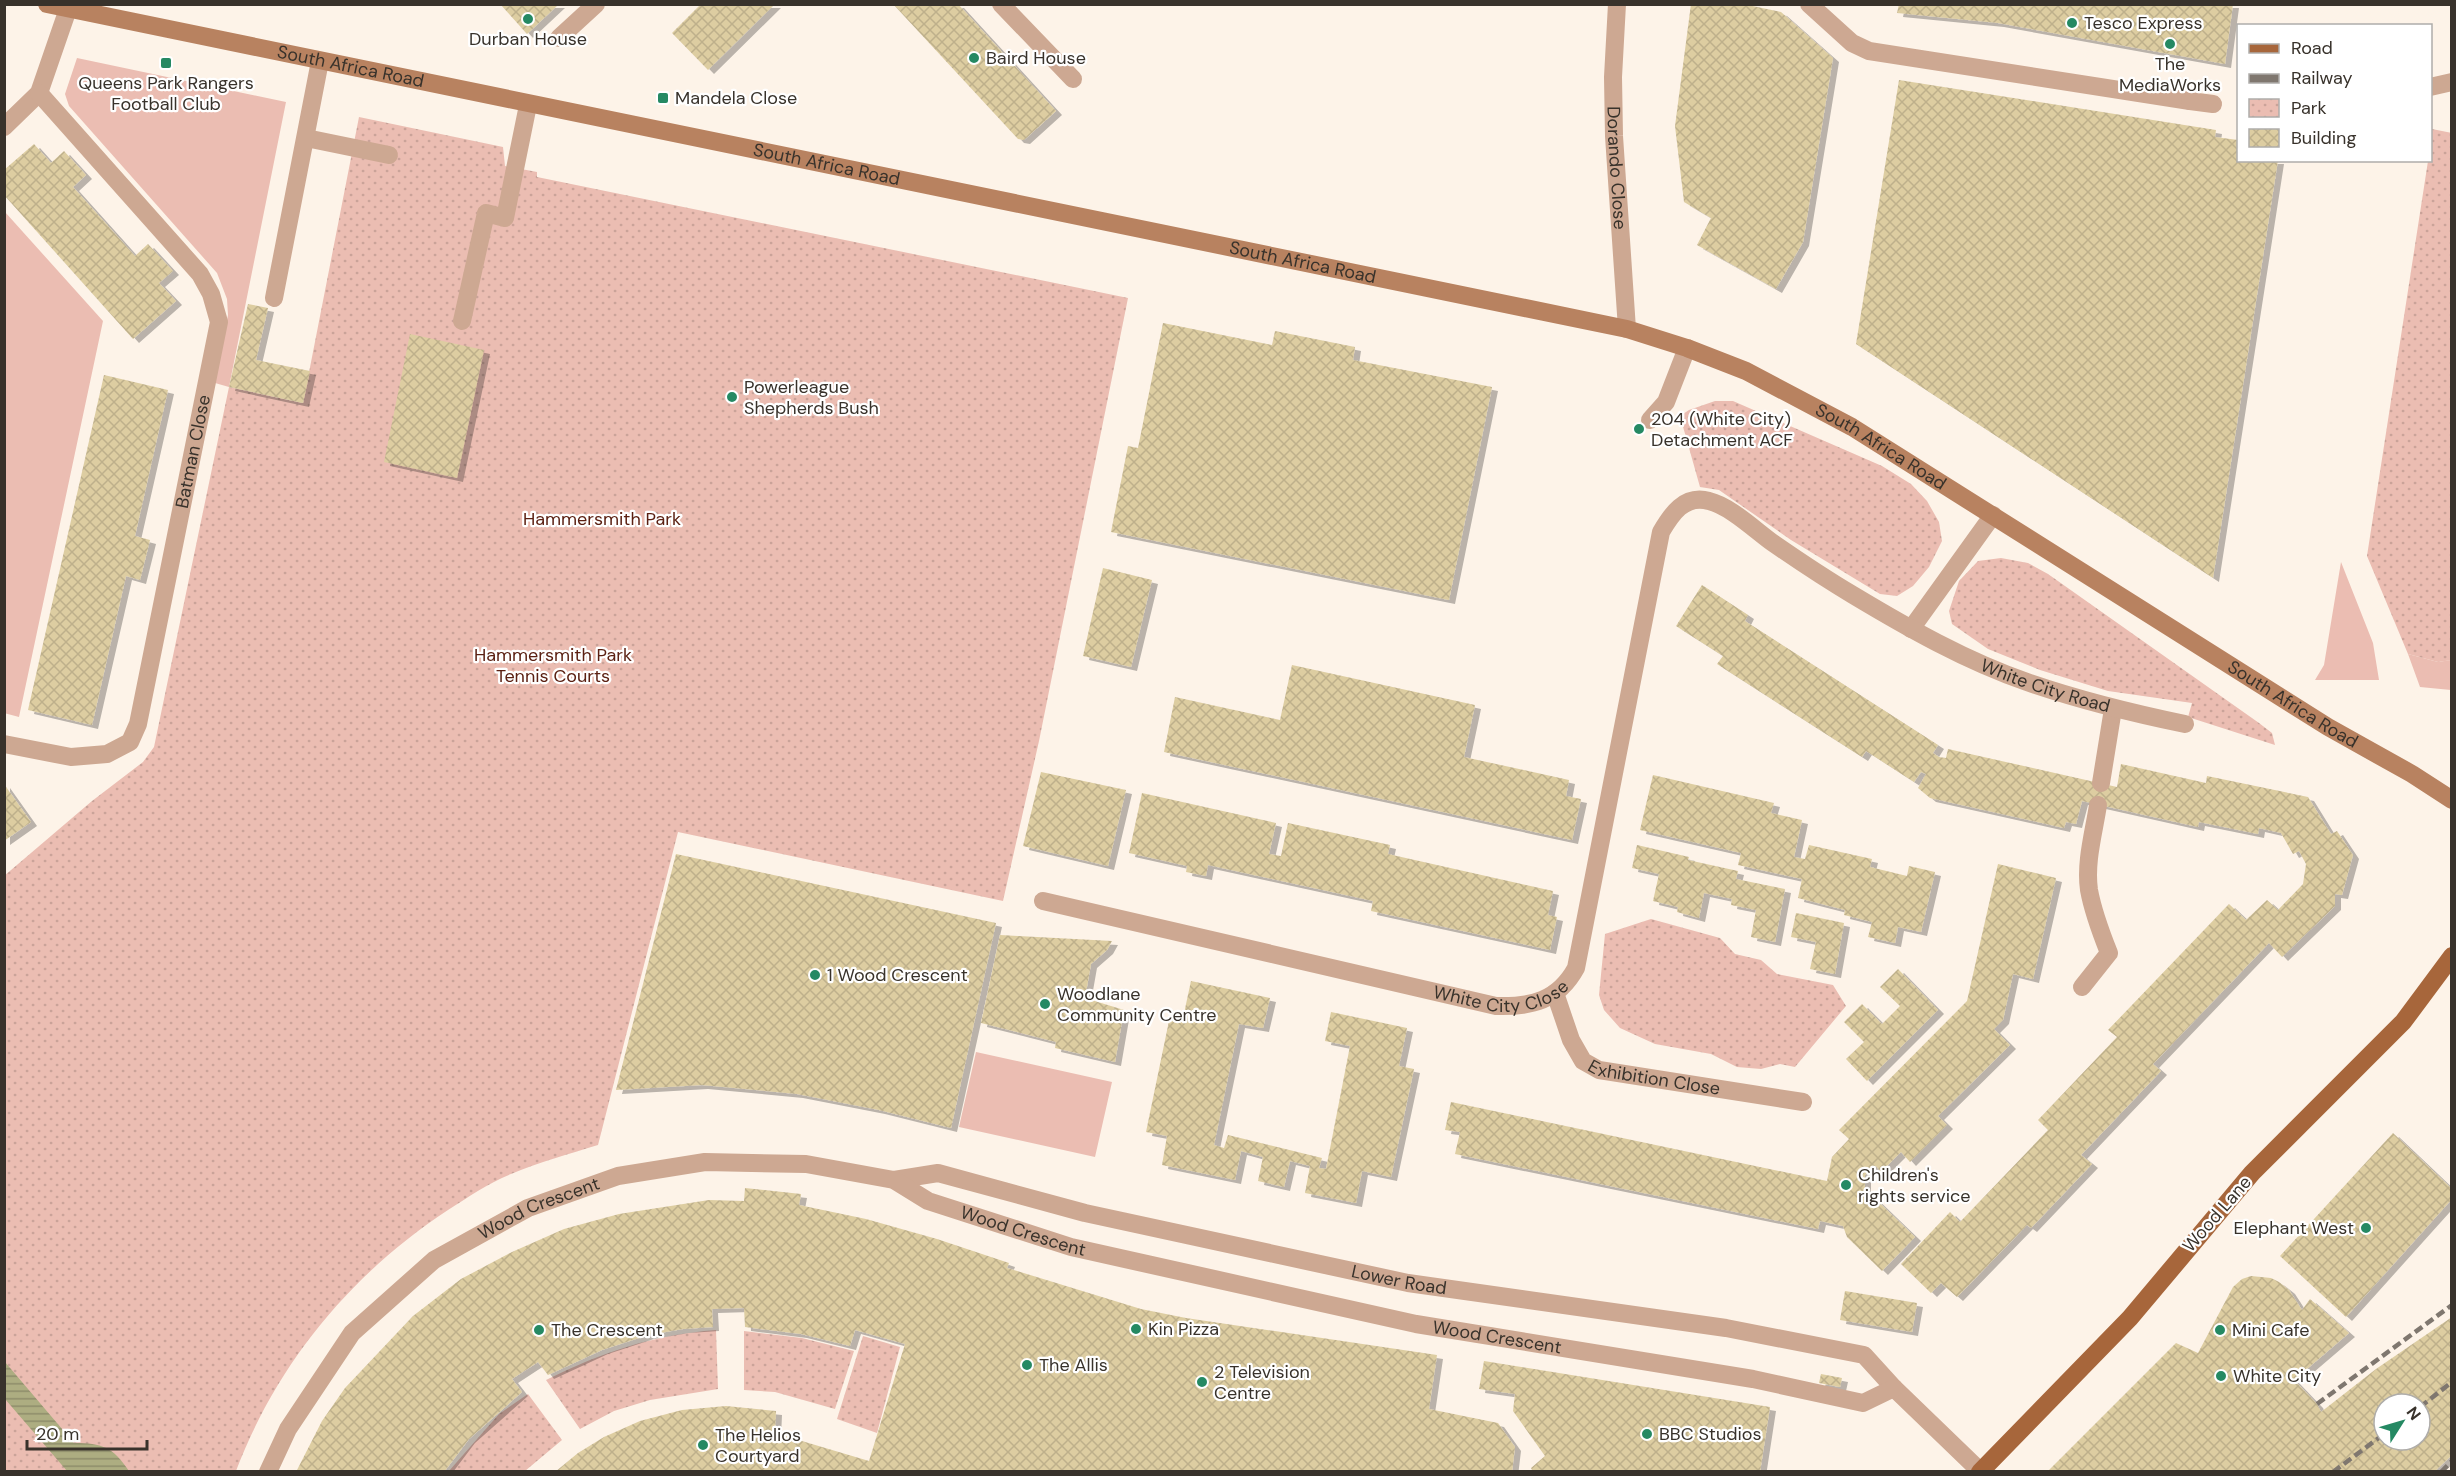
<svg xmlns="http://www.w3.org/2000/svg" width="2456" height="1476" font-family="'DM Sans',sans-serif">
  <defs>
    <pattern id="park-dots" width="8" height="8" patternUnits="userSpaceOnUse" patternTransform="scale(1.5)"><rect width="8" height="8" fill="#ebbdb2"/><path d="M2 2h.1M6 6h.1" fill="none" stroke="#caa399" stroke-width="1.8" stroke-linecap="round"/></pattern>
    <pattern id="water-rules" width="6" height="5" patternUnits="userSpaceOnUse" patternTransform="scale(1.5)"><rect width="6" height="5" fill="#adad81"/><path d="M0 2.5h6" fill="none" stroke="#8e8d6a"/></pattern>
    <pattern id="building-cross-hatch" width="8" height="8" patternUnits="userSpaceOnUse" patternTransform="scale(1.5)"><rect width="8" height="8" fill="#ddcda1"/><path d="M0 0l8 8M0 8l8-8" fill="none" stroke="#beb08b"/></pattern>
    <filter id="shadow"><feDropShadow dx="6" dy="4" stdDeviation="0" flood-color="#0004"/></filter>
  </defs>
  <rect width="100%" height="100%" fill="#fdf3e8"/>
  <!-- grass -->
  <path fill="#ebbdb2" d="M77,58L286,102L229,387L215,383L228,315L227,299L217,273L69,106L65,94Z
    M5,212L103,321L19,717L4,713Z
    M2341,562L2373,643L2379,680H2315L2324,665Z
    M2408,654L2438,662L2451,660V690L2420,687Z
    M976,1052L1112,1082L1095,1157L959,1127Z"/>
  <!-- park -->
  <path fill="url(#park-dots)" d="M359,117L503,147L505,166L537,172V177L1128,298L1039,741L1003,901L678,832L598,1145C569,1154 539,1162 511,1174C489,1183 468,1197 448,1210C351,1274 277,1363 236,1471H5L4,876L92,801L143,762L154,747L229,387L303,403Z
    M2432,129L2452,133V660L2438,662L2408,654L2367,556L2428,161L2430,160Z
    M1715,401H1733L1882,466L1911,484L1927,501L1939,522L1942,541L1929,567L1913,586L1897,596L1880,594L1791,540L1719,490L1700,487L1680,416L1689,410Z
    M2001,558L2028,563L2048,574L2259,723L2272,733L2275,745L2188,717L2192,703L2108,691L2040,670L1988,649L1952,624L1949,611L1959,581L1978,561Z
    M1651,919L1720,938L1735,954L1761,960L1777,974L1833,985L1846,1006L1795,1067L1780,1064L1761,1069L1737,1067L1711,1054L1655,1044L1620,1028L1604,1010L1599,995L1605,934Z
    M716,1330L718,1389L650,1400L614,1411L580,1429L546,1380C603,1352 652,1335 716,1330Z
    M744,1331L802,1338L854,1351L835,1409L775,1392L744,1390Z
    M863,1336L900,1347L877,1433L837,1419Z
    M528,1394L562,1440L525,1471H449L499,1414Z"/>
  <!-- water -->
  <path fill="url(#water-rules)" d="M5,1362L74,1443C102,1443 113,1447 129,1471H67L5,1399Z"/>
  <!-- building -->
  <path fill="url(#building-cross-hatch)" fill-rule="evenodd" filter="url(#shadow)" d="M500,4H559L527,34Z
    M701,4H775L708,70L672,33Z
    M893,4H958L1056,111L1024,140L1018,139Z
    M1691,4H1743L1781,12L1833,58L1803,242L1776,289L1697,245L1711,218L1684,202L1675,126Z
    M1899,4H2233L2225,64L1998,23L1897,13Z
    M1899,80L2216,130L2215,137L2238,140V160H2278L2213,578L1856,344Z
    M34,144L51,163L64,151L86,175L73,187L135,256L148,244L173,271L159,283L176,301L133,339L4,195V170Z
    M248,304L268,308L256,360L310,371L303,403L229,387Z
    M1163,323L1272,345L1275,331L1355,347L1353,360L1492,387L1449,600L1111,532L1128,446L1138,448Z
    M410,334L484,350L457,478L384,462Z
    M104,375L168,390L135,536L150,540L140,580L126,576L92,725L28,710Z
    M1103,568L1152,580L1131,667L1083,656Z
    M1702,585L1748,615L1745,621L1938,745L1933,753L1939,757L1946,758L1948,749L2117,787L2121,764L2206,783L2207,776L2308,797L2331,834L2337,831L2353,855L2342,895L2335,894V906L2282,957L2269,943L2153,1064L2161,1071L2081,1155L2092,1164L2031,1228L2027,1225L1957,1297L1941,1283L1931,1293L1901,1264L1950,1212L1960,1222L2048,1130L2038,1120L2117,1037L2108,1030L2229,904L2246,920L2267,900L2278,910L2303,884L2306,864L2299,851L2293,854L2281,833L2259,828L2258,834L2199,822L2198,827L2082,801L2076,824L2066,822L2064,828L1930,798L1918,788L1926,774L1921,772L1914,782L1866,751L1862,757L1717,664L1723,656L1676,626Z
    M1292,665L1475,705L1464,757L1569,780L1566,796L1581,799L1572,840L1164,752L1175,697L1280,720Z
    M1041,772L1126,790L1108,866L1023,846Z
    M1653,775L1774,803L1771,813L1802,820L1794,857L1805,859L1809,845L1872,859L1870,867L1907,876L1909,866L1935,872L1921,932L1898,927L1895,943L1868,937L1872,922L1844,915L1845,910L1798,898L1802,879L1738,865L1741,853L1640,830Z
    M4,784L31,822L4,841Z
    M1142,793L1276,823L1269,854L1281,856L1288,823L1390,845L1388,854L1553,891L1548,915L1557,917L1550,950L1371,911L1373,901L1208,865L1206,876L1186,872L1187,866L1129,853Z
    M1637,845L1689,857L1688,860L1738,871L1736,879L1785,889L1775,942L1751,937L1756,910L1731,905L1732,899L1704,893L1699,918L1677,912L1678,907L1653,901L1659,874L1632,868Z
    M676,854L996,923L951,1128L879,1110L797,1094L702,1085L616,1090Z
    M1998,864L2056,878L2033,979L2013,974L2003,1020L1994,1029L2010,1045L1938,1116L1947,1125L1910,1162L1901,1152L1881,1172L1876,1166L1865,1175V1189L1915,1237L1882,1271L1847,1237L1843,1226L1820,1221L1818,1229L1455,1154L1460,1132L1445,1130L1451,1102L1827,1181L1832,1157L1849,1139L1839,1130L1967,1001Z
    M1796,913L1844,923L1835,974L1810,969L1816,942L1791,937Z
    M1000,935L1112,941L1107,950L1091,964L1085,998L1124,1010L1115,1062L1055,1048L1056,1042L981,1023Z
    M1898,969L1938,1010L1867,1081L1846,1059L1864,1042L1844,1022L1862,1004L1882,1024L1900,1006L1880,987Z
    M1191,981L1270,998L1263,1028L1239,1024L1214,1145L1224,1148L1228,1135L1322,1158L1319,1168L1326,1169L1350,1046L1325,1041L1331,1012L1407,1028L1399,1066L1414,1069L1391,1177L1362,1171L1356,1203L1305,1193L1310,1166L1290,1161L1284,1187L1258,1181L1263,1157L1241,1151L1235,1180L1162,1165L1167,1136L1146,1132L1170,1016L1183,1018Z
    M2393,1133L2452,1189V1199L2346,1317L2280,1256Z
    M745,1188L801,1194L799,1205L866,1219L937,1239L1009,1263L1007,1268L1141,1309L1186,1318L1437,1355L1429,1409L1498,1423L1515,1447L1512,1472H555L578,1453L604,1437L640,1421L682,1410L726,1406L776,1411L775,1433L869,1461L905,1344L855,1330L850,1346L801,1334L745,1327L744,1308L712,1309L713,1327L683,1329L648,1335L602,1350L548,1375L538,1362L512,1379L522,1392L469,1439L444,1472H296L322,1421L345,1388L413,1316L461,1279L512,1252L564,1229L619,1214L709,1200L744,1201Z
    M2251,1276L2271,1278L2279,1282L2289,1290L2302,1310L2310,1299L2349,1333L2294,1380L2317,1404L2321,1412L2376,1369L2452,1317V1455L2434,1472H2047L2176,1343L2198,1353L2233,1287L2242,1279ZM2384,1404H2420V1440H2384Z
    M1845,1291L1917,1303L1912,1332L1840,1320Z
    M1484,1361L1770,1407L1760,1472H1533L1531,1468L1545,1456L1513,1411L1515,1394L1479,1389Z
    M1821,1374L1842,1378L1840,1387L1819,1383Z"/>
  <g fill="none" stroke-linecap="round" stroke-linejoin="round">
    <!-- lane -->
    <g stroke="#cda892" stroke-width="18">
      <path d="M1001,4L1073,79"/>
      <path d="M1809,4L1852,43L1869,51L2190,101"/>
      <path d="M559,38L596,4"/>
      <path d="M2430,87L2452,82"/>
      <path d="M306,138L389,155"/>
      <path d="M274,298L320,61"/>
      <path d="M462,321L486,213L505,218L528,105"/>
      <path d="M1650,420L1666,402L1687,348"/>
      <path d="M2101,783L2113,709"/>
      <path d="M2082,987L2109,953C2101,933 2093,912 2089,890C2085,862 2094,832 2098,805"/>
      <path id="s1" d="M1555,993L1571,1040L1583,1061L1599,1070L1803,1102"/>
      <path id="s2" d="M894,1180L938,1173L1085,1213L1408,1283L1726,1328L1864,1355L1894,1388L1980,1471"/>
      <path id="s3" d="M268,1472L288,1429L352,1333L434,1260L528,1208L618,1176L705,1162L806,1164L894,1180L928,1201L1071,1247L1416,1324L1753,1379L1863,1403L1894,1388"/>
    </g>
    <!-- street -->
    <g stroke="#cda892" stroke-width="18">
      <path id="s4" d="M1617,4L1613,77L1614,136L1627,329"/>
      <path d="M2190,101L2213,104"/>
      <path d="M4,127L39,93L68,9"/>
      <path d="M1911,629L1993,515"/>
      <path id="s5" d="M4,744L71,757L107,754L130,742L138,724L219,322L211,294L200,274L39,93"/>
      <path id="s6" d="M1043,901L1496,1006C1531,1007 1558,1001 1576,968L1661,532C1671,515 1684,494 1709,501C1730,506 1755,530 1773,543C1799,561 1826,579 1853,595C1908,628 1966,661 2027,682C2079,700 2132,713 2185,724"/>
    </g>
    <!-- secondary -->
    <path stroke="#b88260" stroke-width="18" id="s7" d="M47,4L1627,329L1687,348L1746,371L1852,427L2328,727L2412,774L2452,800"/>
    <!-- primary -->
    <path stroke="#a7663b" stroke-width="18" d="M1980,1472L2130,1318L2252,1173L2403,1022L2452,956"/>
    <!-- rail -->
    <path stroke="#7f776f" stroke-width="4.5" stroke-dasharray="9 4.5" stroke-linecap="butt" d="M2317,1404L2452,1305
      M2420,1407L2452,1382
      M2333,1472L2384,1434
      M2441,1472L2452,1461"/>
  </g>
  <!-- markers -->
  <g fill="#258963" stroke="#fff" stroke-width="2">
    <circle cx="528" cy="19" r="6"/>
    <circle cx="2072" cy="23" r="6"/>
    <circle cx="2170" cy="44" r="6"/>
    <circle cx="974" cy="58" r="6"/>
    <rect x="160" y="57" width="12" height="12" rx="3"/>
    <rect x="657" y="92" width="12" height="12" rx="3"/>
    <circle cx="732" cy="397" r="6"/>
    <circle cx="1639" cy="429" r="6"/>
    <circle cx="815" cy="975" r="6"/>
    <circle cx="1045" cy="1004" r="6"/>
    <circle cx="1846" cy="1185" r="6"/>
    <circle cx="2366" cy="1228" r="6"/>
    <circle cx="1136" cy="1329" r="6"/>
    <circle cx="539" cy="1330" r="6"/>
    <circle cx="2220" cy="1330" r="6"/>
    <circle cx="1027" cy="1365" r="6"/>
    <circle cx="2221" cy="1376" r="6"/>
    <circle cx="1202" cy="1382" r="6"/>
    <circle cx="1647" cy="1434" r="6"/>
    <circle cx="703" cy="1445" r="6"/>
  </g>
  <g text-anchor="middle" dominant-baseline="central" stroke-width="4.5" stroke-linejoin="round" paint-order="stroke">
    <!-- poi labels -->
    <g font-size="18" fill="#38322b" stroke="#fff" text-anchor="start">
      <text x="2084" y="23">Tesco Express</text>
      <text x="528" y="39" text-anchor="middle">Durban House</text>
      <text x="986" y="58">Baird House</text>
      <text x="2170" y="64" text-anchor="middle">The<tspan x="2170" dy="21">MediaWorks</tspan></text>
      <text x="166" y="83" text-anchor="middle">Queens Park Rangers<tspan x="166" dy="21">Football Club</tspan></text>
      <text x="675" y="98">Mandela Close</text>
      <text x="744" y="387">Powerleague<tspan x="744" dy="21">Shepherds Bush</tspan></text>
      <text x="1651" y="419">204 (White City)<tspan x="1651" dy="21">Detachment ACF</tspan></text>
      <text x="827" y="975">1 Wood Crescent</text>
      <text x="1057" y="994">Woodlane<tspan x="1057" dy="21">Community Centre</tspan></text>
      <text x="1858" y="1175">Children's<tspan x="1858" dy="21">rights service</tspan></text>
      <text x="2354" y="1228" text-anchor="end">Elephant West</text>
      <text x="1148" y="1329">Kin Pizza</text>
      <text x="551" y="1330">The Crescent</text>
      <text x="2232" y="1330">Mini Cafe</text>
      <text x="1039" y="1365">The Allis</text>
      <text x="1214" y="1372">2 Television<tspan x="1214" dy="21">Centre</tspan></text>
      <text x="2233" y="1376">White City</text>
      <text x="1659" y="1434">BBC Studios</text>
      <text x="715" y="1435">The Helios<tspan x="715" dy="21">Courtyard</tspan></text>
    </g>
    <!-- street labels -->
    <g font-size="18" fill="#38322b" stroke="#fff">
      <text stroke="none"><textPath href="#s7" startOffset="310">South Africa Road</textPath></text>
      <text stroke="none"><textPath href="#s7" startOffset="796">South Africa Road</textPath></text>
      <text stroke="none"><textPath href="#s4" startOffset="164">Dorando Close</textPath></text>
      <text stroke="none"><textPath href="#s7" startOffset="1282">South Africa Road</textPath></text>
      <text stroke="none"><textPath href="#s7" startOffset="1894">South Africa Road</textPath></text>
      <text stroke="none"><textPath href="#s5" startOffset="428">Batman Close</textPath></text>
      <text stroke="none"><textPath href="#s6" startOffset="1452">White City Road</textPath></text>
      <text stroke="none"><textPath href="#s7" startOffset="2380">South Africa Road</textPath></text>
      <text stroke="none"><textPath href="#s6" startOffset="471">White City Close</textPath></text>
      <text stroke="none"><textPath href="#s1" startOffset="148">Exhibition Close</textPath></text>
      <text stroke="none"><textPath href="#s3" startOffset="390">Wood Crescent</textPath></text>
      <text transform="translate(2217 1214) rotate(-49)">Wood Lane</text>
      <text stroke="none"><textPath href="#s3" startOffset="894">Wood Crescent</textPath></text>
      <text stroke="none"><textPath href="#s2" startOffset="518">Lower Road</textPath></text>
      <text stroke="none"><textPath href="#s3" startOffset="1380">Wood Crescent</textPath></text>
    </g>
    <!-- park labels -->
    <g font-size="18" fill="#5b2012" stroke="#fff">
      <text x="602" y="519">Hammersmith Park</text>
      <text x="553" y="655">Hammersmith Park<tspan x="553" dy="21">Tennis Courts</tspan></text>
    </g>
  </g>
  <!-- border -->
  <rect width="2456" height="1476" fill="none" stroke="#38322b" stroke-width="12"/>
  <!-- legend -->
  <rect x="2237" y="24" width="195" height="138" fill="#ffffff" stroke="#afadaa" stroke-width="1.5"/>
  <rect x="2249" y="44" width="30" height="9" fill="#a7663b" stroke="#afadaa" stroke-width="1.5"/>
  <text x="2291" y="54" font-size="18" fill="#38322b">Road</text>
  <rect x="2249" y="74" width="30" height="9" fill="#7f776f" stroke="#afadaa" stroke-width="1.5"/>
  <text x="2291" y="84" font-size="18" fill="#38322b">Railway</text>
  <rect x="2249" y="99" width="30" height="18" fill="url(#park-dots)" stroke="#afadaa" stroke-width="1.5"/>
  <text x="2291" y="114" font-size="18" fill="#38322b">Park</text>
  <rect x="2249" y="129" width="30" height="18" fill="url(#building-cross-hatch)" stroke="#afadaa" stroke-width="1.5"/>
  <text x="2291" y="144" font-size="18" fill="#38322b">Building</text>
  <!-- north arrow -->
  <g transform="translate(2402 1422) rotate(53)"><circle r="28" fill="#ffffff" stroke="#afadaa" stroke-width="1.5"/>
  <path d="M0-4.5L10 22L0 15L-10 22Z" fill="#258963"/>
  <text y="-9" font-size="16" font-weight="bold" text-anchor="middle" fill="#38322b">N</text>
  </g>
  <!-- scale -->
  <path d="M27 1440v9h120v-9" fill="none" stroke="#38322b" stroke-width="3"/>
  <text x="36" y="1440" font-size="18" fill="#38322b" stroke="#ffffff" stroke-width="4.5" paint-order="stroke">20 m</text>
</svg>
